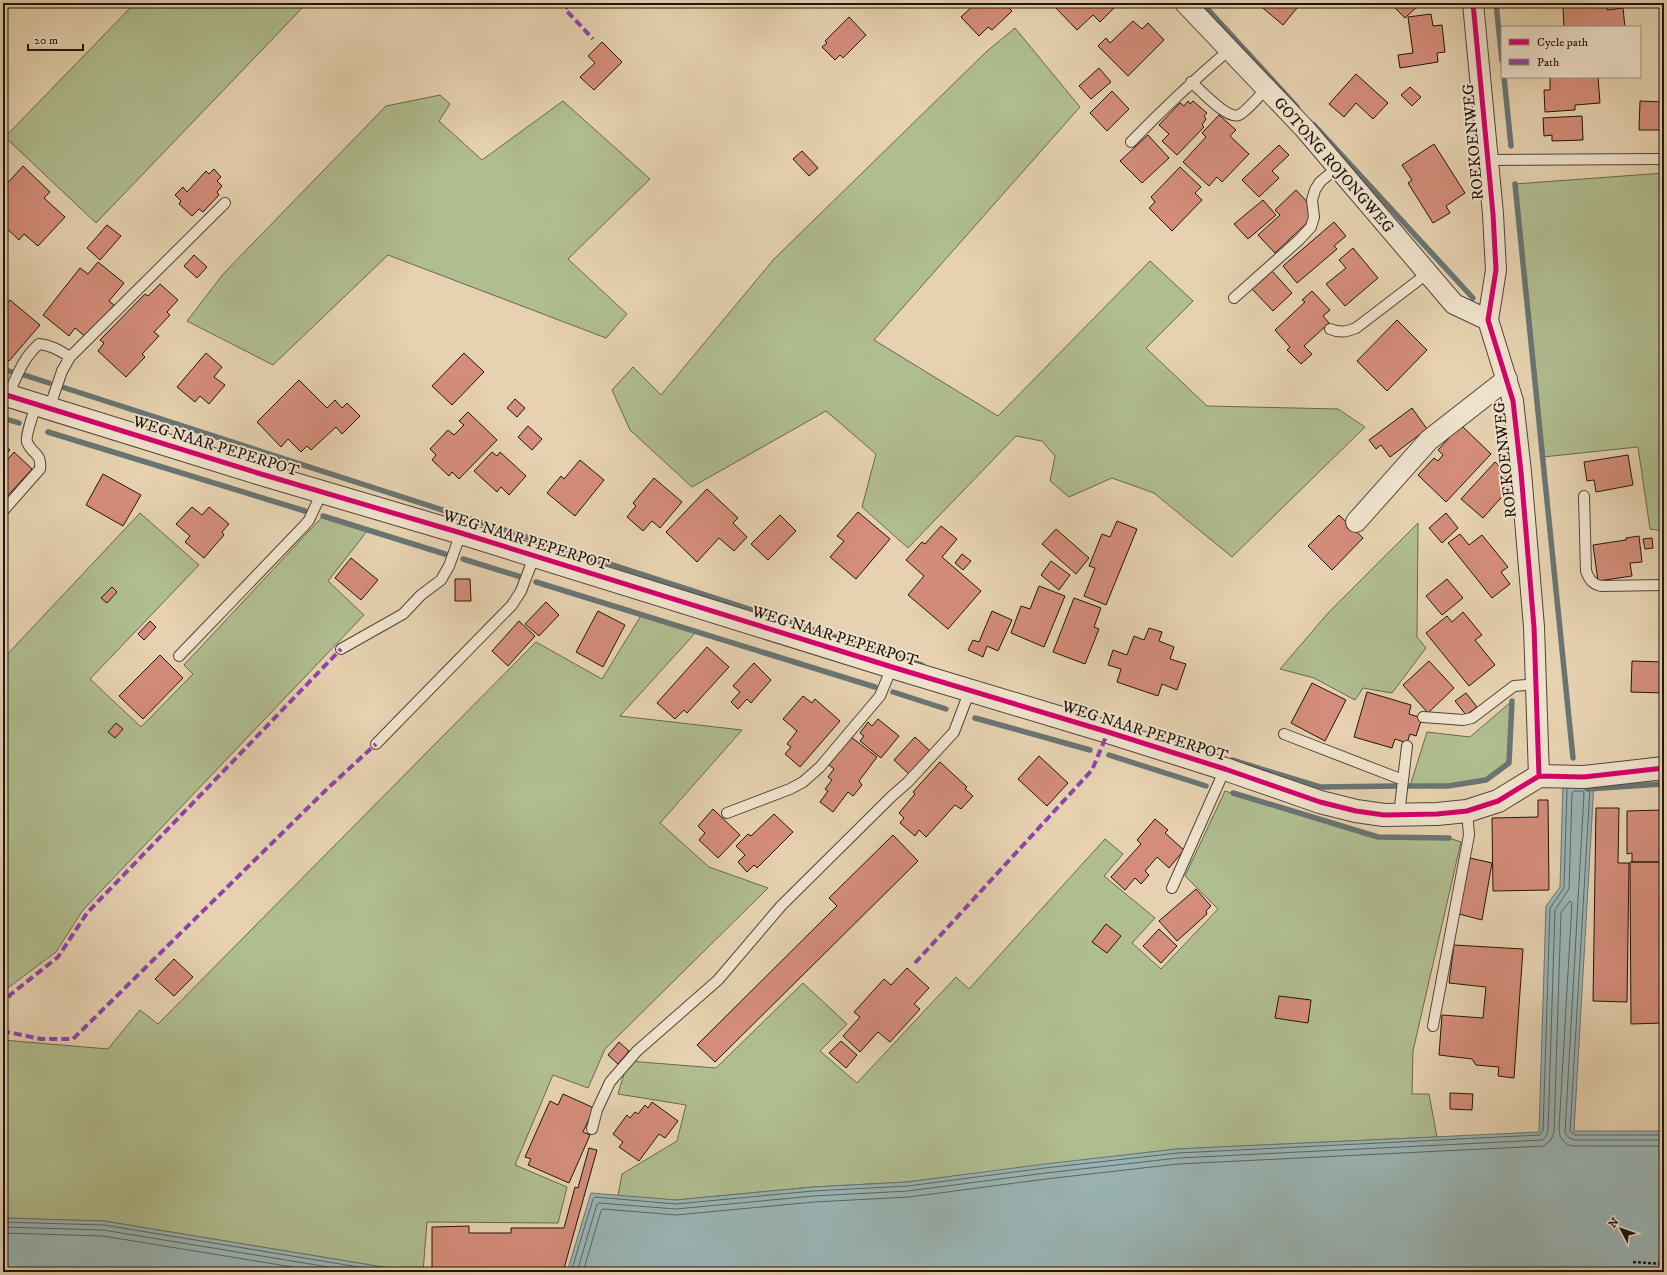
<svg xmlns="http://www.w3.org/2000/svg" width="1667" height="1275" font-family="'IM FELL DW Pica',serif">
  <rect width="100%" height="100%" fill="#e6d2b0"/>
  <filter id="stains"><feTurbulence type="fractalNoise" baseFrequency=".005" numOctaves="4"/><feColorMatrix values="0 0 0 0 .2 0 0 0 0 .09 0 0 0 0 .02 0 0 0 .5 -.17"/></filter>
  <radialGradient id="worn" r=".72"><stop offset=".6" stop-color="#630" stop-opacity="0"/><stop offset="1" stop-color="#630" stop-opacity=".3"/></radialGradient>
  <!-- green -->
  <path fill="#b0bd8f" stroke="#686850" d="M135,3H307L96,223L5,137Z
    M1015,28L1080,107L874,340L998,416L1150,261L1193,301L1146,348L1207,406L1338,409L1365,427L1232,557L1154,493L1112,478L1069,497L1050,481L1055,456L1042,441L1016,436L908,548L862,507L876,454L826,411L692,487L630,430L612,390L633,367L661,395L774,259L986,52Z
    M440,95L450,104L439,121L482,160L563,101L650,179L568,259L627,314L606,338L388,255L273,365L187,321L224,273L386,106Z
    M1664,173V531L1650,529L1638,447L1543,457L1515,184Z
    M140,513L199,565L90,679L141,727L193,674L184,665L323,516L368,530L328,581L364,615L83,910L56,952L5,990L3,994V659Z
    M1418,523L1417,637L1426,648L1392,693L1363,688L1355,700L1314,678L1280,669L1329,612Z
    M642,614L697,631L620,716L742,730L660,823L709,867L768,888L605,1049L588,1088L553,1075L515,1165L567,1187L558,1223L427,1222L423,1272H413L104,1221L3,1218V1040L108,1049L140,1010L158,1024L536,642L602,679Z
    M1512,701L1509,763L1486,780L1448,786H1410L1427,732L1470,737Z
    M1225,791L1378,837L1449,838L1461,842L1413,1051L1412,1094H1429L1437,1137L1177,1149L907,1182L813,1187L676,1200L618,1196L622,1174L677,1141L686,1105L618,1094L628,1061L716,1068L803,983L847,1024L820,1051L857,1083L956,977L969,989L1105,839L1123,854L1104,876L1155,918L1132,943L1161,969L1218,909L1185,876Z"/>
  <!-- water -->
  <path fill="#9ab5b5" stroke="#697573" d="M1563,781L1594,782L1574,1131H1664V1272H567L591,1193L676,1200L813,1187L907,1182L1045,1164L1177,1149L1539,1132L1546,906L1560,887Z
    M3,1218L104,1221L413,1272H3Z"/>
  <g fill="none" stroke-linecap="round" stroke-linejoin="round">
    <!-- shore -->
    <path stroke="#5d6462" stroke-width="1" d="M1590,788L1570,1131L1575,1135H1664
      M3,1222L104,1225L389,1272
      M3,1227L103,1230L359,1272
      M3,1233L103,1236L323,1272
      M571,1272L593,1199L595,1197L676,1204L813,1191L908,1186L1045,1168L1178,1153L1540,1135L1543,1131L1550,908L1564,888L1567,789
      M577,1272L597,1204L599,1203L676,1209L814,1196L908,1191L1046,1173L1178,1158L1543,1140L1546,1136L1548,1131L1555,910L1569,889L1572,793L1574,791H1583L1584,793L1565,1133L1569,1138L1574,1140H1664
      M583,1272L601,1211L603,1209L676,1215L814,1202L909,1197L1046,1179L1178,1164L1544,1146L1551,1140L1554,1132L1561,912L1570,901L1572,903L1559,1129C1559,1138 1564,1144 1572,1146H1664"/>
    <!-- stream -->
    <path stroke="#697573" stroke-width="5.5" d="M1202,3L1297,107
      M1496,3L1502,61
      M1504,77L1511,146
      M1314,125L1473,298
      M1515,184L1573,758
      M3,369L12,372
      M21,374L49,383
      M59,386L922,665
      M3,418L19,423
      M48,432L305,511
      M323,516L445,554
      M463,559L521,577
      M536,582L875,687
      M893,692L946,709
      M975,718L1090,750
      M1109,755L1206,786
      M1232,760L1320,787L1398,786
      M1405,786H1448L1486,780L1509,763L1512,701
      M1587,789L1662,784
      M1233,793L1378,837L1449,838"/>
  </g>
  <!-- building -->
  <path fill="#d48d7a" stroke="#201410" d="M976,3H1004L1012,11L992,30L988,27L979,36L961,17Z
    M1059,3H1119L1100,22L1093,15L1077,30L1055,7Z
    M1257,3H1301L1283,25Z
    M1394,3H1421L1405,18L1392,5Z
    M1573,3H1607V10L1623,8L1625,27H1564L1563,7L1573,6Z
    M1431,14L1433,26L1442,25L1445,52L1437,53L1438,62L1400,68L1398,55L1413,53L1408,17Z
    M849,17L866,35L843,58L840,55L835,60L822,47L827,43L825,41Z
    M1133,21L1142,29L1148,23L1164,40L1128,76L1098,46L1106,38L1110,43Z
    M602,42L622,62L594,90L580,77L595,63L588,56Z
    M1099,68L1111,82L1091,99L1079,86Z
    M1356,74L1388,103L1373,119L1356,103L1344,117L1329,104Z
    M1550,77H1598L1600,103L1575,105V110L1545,112L1544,90H1550Z
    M1410,87L1421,97L1412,106L1401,95Z
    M1112,91L1129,109L1107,131L1090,113Z
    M1188,101L1190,104L1193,101L1207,113L1204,116L1206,119L1202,125L1204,127L1177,155L1162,141L1169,134L1159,125L1180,103L1184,106Z
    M1640,101L1664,102V130H1639Z
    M1219,115L1236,130L1230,136L1249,154L1222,182L1217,177L1209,186L1183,162L1206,137L1202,133Z
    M1582,116L1583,140L1552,141V135L1544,136L1543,118Z
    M1148,135L1169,158L1142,183L1120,161Z
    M1434,144L1465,193L1446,206L1450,213L1433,223L1408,183L1412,180L1402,165Z
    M1279,145L1289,155L1272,171L1279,178L1259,197L1242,180Z
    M802,151L818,168L809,176L793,159Z
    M23,166L50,192L44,198L65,217L38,246L24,234L19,240L3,225V188Z
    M1180,167L1201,187L1195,193L1202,200L1172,231L1149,208L1155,202L1151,197Z
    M214,169L221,177L217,181L222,186L217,192L219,195L203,212L199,209L192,216L179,204L181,201L175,195L183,187L187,192L206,171L209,174Z
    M1296,190L1312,207L1308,212L1313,217L1275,253L1258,235L1280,215L1275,210Z
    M1263,200L1276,215L1248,239L1234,224Z
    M1334,222L1346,236L1334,246L1337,249L1297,283L1283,266Z
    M107,225L121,236L100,260L87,248Z
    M1353,248L1378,278L1345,306L1326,284L1346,268L1339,260Z
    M194,255L207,267L197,278L184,266Z
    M98,262L124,283L109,301L114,305L87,338L75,328L69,336L43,315L80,268L88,274Z
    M1272,271L1292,293L1273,311L1252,289Z
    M160,284L178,300L167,312L170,315L154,332L159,336L142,354L145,357L126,377L98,351L104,343L100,340L145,294L148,296Z
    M1312,291L1330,310L1323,316L1329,323L1304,346L1312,354L1301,364L1287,350L1290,347L1275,330L1305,302L1302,300Z
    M10,300L40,325L9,361L3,356V309Z
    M1397,320L1427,350L1387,391L1357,361Z
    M206,353L222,367L214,377L225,385L209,404L200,396L195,402L177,387Z
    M464,353L484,372L452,405L432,386Z
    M299,380L327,408L335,400L342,408L347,403L360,416L342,434L336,427L311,450L307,446L301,452L288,439L281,447L257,422Z
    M515,399L525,408L517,417L507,408Z
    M1412,408L1427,429L1390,457L1381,445L1376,449L1369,440Z
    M468,412L497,440L459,479L452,472L449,476L432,460L436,455L430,449L448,430L454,435L464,425L459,421Z
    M1461,425L1491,454L1446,502L1418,475L1434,458L1438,461L1443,455L1438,450Z
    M528,426L542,439L532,450L518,437Z
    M3,444L10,450L3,458Z
    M14,452L32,469L3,501V465Z
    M492,452L497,456L500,452L526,476L509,495L501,487L497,492L474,471Z
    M1628,455L1633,485L1596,492L1594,480L1587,481L1584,462Z
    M580,460L604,480L575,516L547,493L561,476L564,479Z
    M1495,462L1516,481L1483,518L1461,499Z
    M103,474L141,495L123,526L86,505Z
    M654,478L682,502L660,528L652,521L643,531L627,517L636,506L633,503Z
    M707,489L738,518L733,523L747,537L734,551L719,538L697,562L666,532Z
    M192,507L202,515L209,507L229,524L222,532L224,535L204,558L185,542L190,536L176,524Z
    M858,512L890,539L856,579L830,557L844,541L837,536Z
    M1446,513L1458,528L1442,543L1429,528Z
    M780,515L796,531L768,560L751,544Z
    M1339,515L1363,538L1332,570L1308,546Z
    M1117,521L1137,529L1106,605L1084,596L1095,568L1089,566L1102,534L1110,537Z
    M941,526L957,539L942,557L981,591L948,629L908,595L924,576L906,560L922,542L925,544Z
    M1056,529L1089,558L1076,574L1042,544Z
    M1460,534L1469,545L1482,535L1508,567L1501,572L1510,584L1492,598L1448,543Z
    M1639,536L1642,562L1630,563L1632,576L1598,581L1593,545L1626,540V538Z
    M1652,538L1653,548L1645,549L1643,539Z
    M962,554L971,561L963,570L955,563Z
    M351,558L378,580L361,600L335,578Z
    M1051,561L1070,575L1059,590L1041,575Z
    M455,579H470L471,601H455Z
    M1447,579L1463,598L1442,615L1426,596Z
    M1039,586L1065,596L1044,647L1011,633L1021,606L1030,609Z
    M112,587L117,592L107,603L101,598Z
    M1074,598L1101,608L1094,627L1099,629L1085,664L1053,652Z
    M546,602L559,615L539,636L525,624Z
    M598,611L625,625L603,667L576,652Z
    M992,611L1012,620L998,651L987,646L983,657L968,650L973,640L979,642Z
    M1463,612L1482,635L1475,640L1495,665L1469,686L1426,633L1447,616L1452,622Z
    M150,621L156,627L144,640L138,634Z
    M519,621L535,636L508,666L492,651Z
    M1149,628L1162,632L1159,641L1174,647L1170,659L1186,664L1177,690L1162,684L1158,696L1117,682L1121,669L1108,665L1113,650L1127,655L1134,636L1144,640Z
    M707,647L729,667L687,713L684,710L675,719L657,703Z
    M160,655L183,678L143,719L119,696Z
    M1429,661L1454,688L1428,713L1403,685Z
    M1632,661L1664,662V693L1631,692Z
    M754,663L771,680L751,703L747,699L738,709L731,702L740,692L733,686Z
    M1312,683L1346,700L1325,741L1291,723Z
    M1367,692L1411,705L1409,714L1422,718L1416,736L1410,734L1407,743L1395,739L1392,748L1354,737Z
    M1466,693L1477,707L1466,715L1455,701Z
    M803,696L812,703L815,699L840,721L800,767L785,754L791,747L787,744L797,731L783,719Z
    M878,719L899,736L881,758L860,741L864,736L860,733L868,722L872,726Z
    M116,723L123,729L115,738L108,732Z
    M851,737L877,757L859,781L862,785L853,796L848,792L833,812L820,802L828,791L825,789L832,780L828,777L834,769L829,765Z
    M915,737L930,751L909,774L894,760Z
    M1039,756L1068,783L1047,806L1018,779Z
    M940,762L967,787L965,789L973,796L961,809L955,805L926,837L919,830L915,836L900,823L904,818L899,813L915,794L913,792Z
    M1538,800H1548L1549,890L1493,891L1492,818L1538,817Z
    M1596,808H1619L1618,863H1629L1627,1002L1593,1001Z
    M713,809L740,835L718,858L699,840L705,833L698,826Z
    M1661,810L1662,851H1659L1660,862H1632V853L1627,854V811Z
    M774,814L793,832L757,868L754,865L747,872L738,862L745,855L736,846L748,834L751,836Z
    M1155,819L1168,830L1165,833L1184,850L1169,868L1157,857L1145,871L1149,875L1141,884L1135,878L1125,890L1111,877L1141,844L1137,840Z
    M893,835L918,861L715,1062L697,1045L837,906L829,898Z
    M1470,858L1492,863L1482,920L1459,914Z
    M1630,862H1664V1023L1631,1024Z
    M1196,889L1211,906L1206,911L1207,914L1177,941L1159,921Z
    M1106,924L1121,936L1107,953L1092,942Z
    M1159,929L1177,946L1161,963L1143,946Z
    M1454,945L1523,949L1514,1078L1498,1076L1499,1067L1476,1065L1472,1059L1439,1055L1442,1015L1483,1018L1486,987L1449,983Z
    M174,959L193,977L174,996L155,979Z
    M907,968L929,988L914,1004L920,1009L890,1042L878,1032L860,1052L843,1036L860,1017L854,1012L884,979L891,985Z
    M1279,996L1311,1000L1308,1023L1275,1018Z
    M841,1041L857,1055L846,1068L829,1053Z
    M619,1042L629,1051L618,1064L608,1055Z
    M1450,1093L1473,1094L1472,1110L1450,1109Z
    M563,1094L594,1108L583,1132L590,1135L569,1183L528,1165L531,1159L525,1157L550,1101L558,1105Z
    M652,1102L678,1121L665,1138L659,1134L639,1161L619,1147L623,1142L613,1134L627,1115L630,1118L635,1112L638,1114L645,1105L648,1108Z
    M589,1148L597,1150L563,1272H432V1227L469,1226V1233H511V1228H564L575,1187L578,1188Z"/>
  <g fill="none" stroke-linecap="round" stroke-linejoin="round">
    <defs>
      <path id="service" d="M1191,82C1201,90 1227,120 1239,115C1247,111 1259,96 1266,89
        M1131,142C1163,109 1195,79 1229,50
        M1488,160L1664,159
        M1234,298L1299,240L1311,227L1314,217L1312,200L1315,190L1320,182L1338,167
        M1330,329C1340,333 1346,332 1356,328L1428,273
        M8,396C17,376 22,359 39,344C51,345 60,351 70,357
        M49,409L62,371L70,357L225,203
        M1584,496L1586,571C1589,579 1592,584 1601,586L1664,585
        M3,511L40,469C42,452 32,455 27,442C25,436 34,412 36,405
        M341,649L403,614L421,595L441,580L449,566L461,533
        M179,656L304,526L309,520L322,492
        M1423,717L1463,720L1472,718L1514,686L1536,684
        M1284,734L1403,780L1399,815
        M376,744L512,605L521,591L534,557
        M1403,780L1407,746
        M727,813L790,789L803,782L820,767L880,696L892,667
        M1172,888L1225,769
        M1433,1026L1469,835L1467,811
        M592,1129L597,1110L610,1082L637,1051L718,980L781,906L892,796L908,782L954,732L970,690"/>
      <path id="minor" d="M1185,3L1304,128L1454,304L1488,320
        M1473,3L1493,214L1496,270L1488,320L1513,401L1521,472L1534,627L1539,776
        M1356,522L1429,440L1507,379"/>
      <path id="tertiary" d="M3,394L261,474L461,533L892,667L1108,732L1225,769L1320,802L1356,811L1384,815L1437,814L1467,811L1498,801L1539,776L1584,777L1664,768"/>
    </defs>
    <!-- service casing -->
    <use href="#service" stroke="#524438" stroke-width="12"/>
    <!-- minor casing -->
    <use href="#minor" stroke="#524438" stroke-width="22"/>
    <!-- tertiary casing -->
    <use href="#tertiary" stroke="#524438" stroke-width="24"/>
    <!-- path -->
    <path stroke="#201410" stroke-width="2.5" stroke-dasharray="3 2" stroke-linecap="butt" d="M1633,1262L1664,1264"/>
    <!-- service -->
    <use href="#service" stroke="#efe2cc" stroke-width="10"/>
    <!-- minor -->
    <use href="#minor" stroke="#efe2cc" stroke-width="20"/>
    <!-- tertiary -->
    <use href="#tertiary" stroke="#efe2cc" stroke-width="22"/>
    <!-- quiet -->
    <path stroke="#8e44ad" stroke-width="4" stroke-dasharray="8 4" stroke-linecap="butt" d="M571,3L565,9L593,39
      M915,963L1092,770L1108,732
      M3,1008L10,995L58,957L87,913L341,649
      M3,1029L7,1032L41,1039H73L328,788L376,744"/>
    <defs>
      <path id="cycleway" d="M1473,3L1493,214L1496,270L1488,320L1513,401L1521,472L1534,627L1539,776
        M3,394L261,474L461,533L892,667L1108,732L1225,769L1320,802L1356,811L1384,815L1437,814L1467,811L1498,801L1539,776L1584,777L1664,768"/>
    </defs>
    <!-- cycleway casing -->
    <use href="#cycleway" stroke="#efe2cc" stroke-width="8"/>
    <!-- cycleway -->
    <use href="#cycleway" stroke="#d6006c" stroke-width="5"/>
  </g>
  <g text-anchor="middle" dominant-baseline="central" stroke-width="4" stroke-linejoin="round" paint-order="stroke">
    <!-- street labels -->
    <g font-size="16" fill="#201410" stroke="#efe2cc">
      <text transform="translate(1473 142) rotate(-95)">ROEKOENWEG</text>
      <text transform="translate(1334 165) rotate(49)">GOTONG ROJONGWEG</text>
      <text transform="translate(216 446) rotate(17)">WEG NAAR PEPERPOT</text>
      <text transform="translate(1505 460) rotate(-96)">ROEKOENWEG</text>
      <text transform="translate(526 540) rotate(17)">WEG NAAR PEPERPOT</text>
      <text transform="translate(835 636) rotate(17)">WEG NAAR PEPERPOT</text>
      <text transform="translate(1145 731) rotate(17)">WEG NAAR PEPERPOT</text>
    </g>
  </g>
  <!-- margin -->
  <rect width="1667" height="1275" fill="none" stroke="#e6d2b0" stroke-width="16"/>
  <rect x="4" y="4" width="1659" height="1267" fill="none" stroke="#201410" stroke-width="2"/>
  <rect x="8" y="8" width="1651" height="1259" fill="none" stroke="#201410"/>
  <!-- legend -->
  <rect x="1501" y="26" width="140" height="52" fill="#efe2cc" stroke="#9c9081"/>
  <rect x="1509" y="39" width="20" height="6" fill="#d6006c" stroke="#9c9081"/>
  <text x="1537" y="46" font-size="12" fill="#201410">Cycle path</text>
  <rect x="1509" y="59" width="20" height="6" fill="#8e44ad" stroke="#9c9081"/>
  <text x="1537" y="66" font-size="12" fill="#201410">Path</text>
  <!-- north arrow -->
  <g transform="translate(1621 1229) rotate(311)" stroke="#efe2cc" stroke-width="3" paint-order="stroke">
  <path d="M0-3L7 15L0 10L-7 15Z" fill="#201410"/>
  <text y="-6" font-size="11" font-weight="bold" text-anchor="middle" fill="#201410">N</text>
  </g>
  <!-- scale -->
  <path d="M28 44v6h55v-6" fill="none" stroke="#201410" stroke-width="2"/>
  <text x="34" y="44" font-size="12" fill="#201410" stroke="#efe2cc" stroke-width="3" paint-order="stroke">20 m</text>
  <rect width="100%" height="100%" filter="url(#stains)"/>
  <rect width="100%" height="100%" fill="url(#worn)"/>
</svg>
